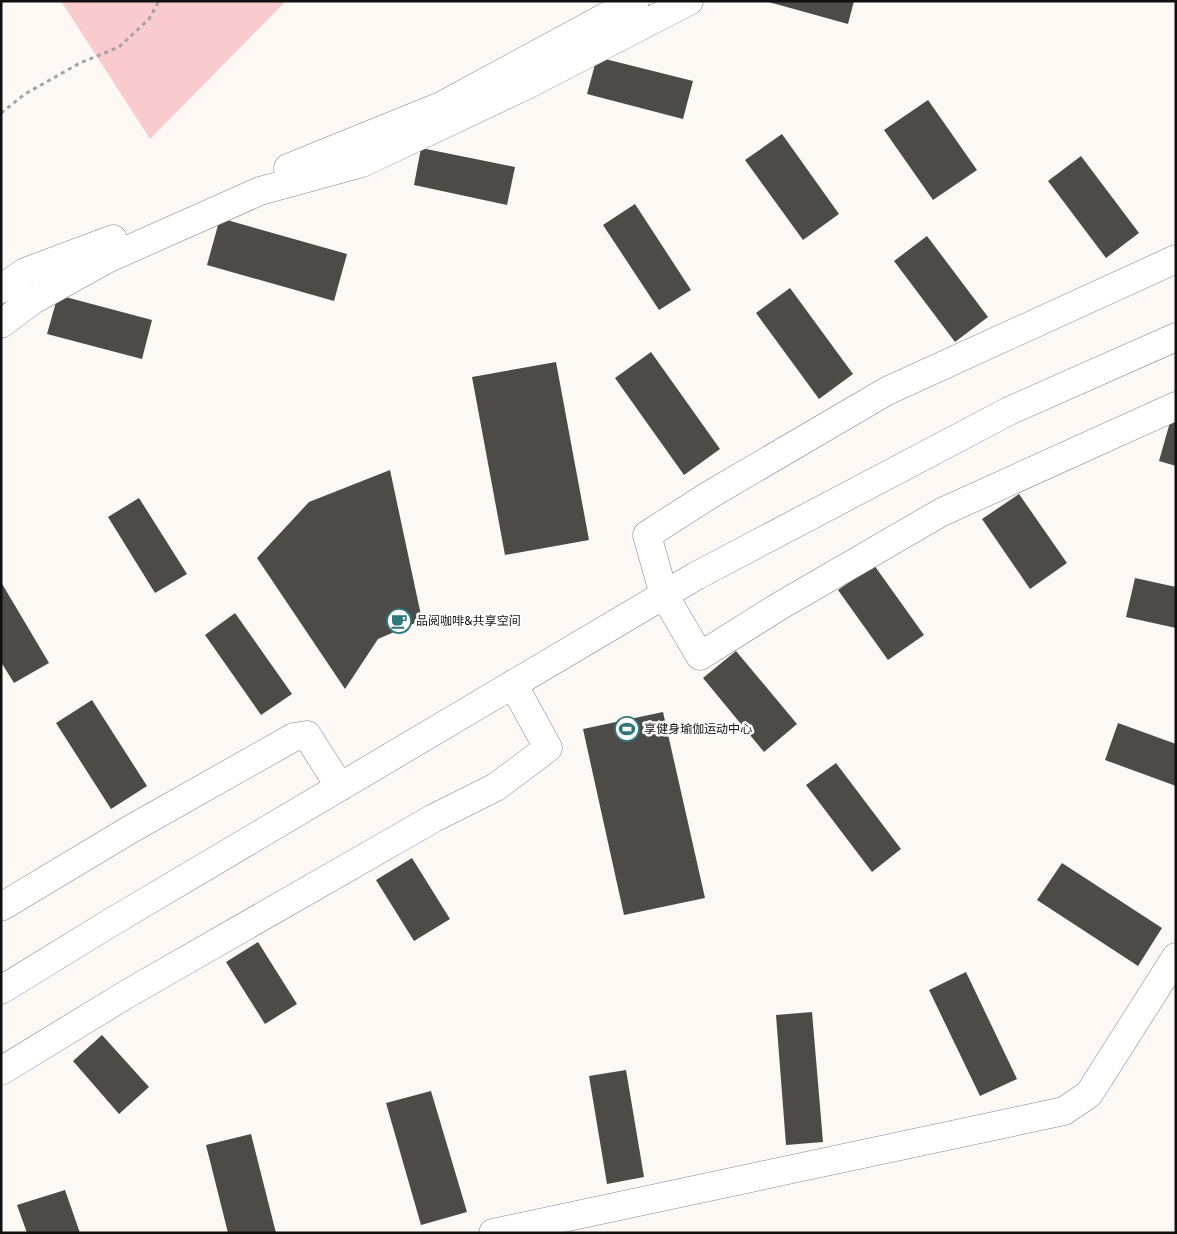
<svg xmlns="http://www.w3.org/2000/svg" width="1177" height="1234" font-family="'Fira Sans','Noto Sans SC',sans-serif">
  <rect width="100%" height="100%" fill="#fdf8f4"/>
  <!-- green -->
  <path fill="#facbce" d="M61,1H286L150,139Z"/>
  <!-- building -->
  <path fill="#4d4b47" d="M765,1H854L848,24Z
    M597,57L693,81L683,119L587,94Z
    M928,100L977,170L933,200L884,130Z
    M782,134L839,214L803,240L745,160Z
    M421,148L515,167L507,205L414,185Z
    M1081,156L1139,233L1106,258L1048,181Z
    M635,204L691,290L659,310L603,225Z
    M220,218L347,254L334,301L207,265Z
    M927,236L988,317L955,342L894,261Z
    M790,288L853,374L819,399L756,313Z
    M58,295L152,320L142,359L47,334Z
    M651,352L720,449L684,475L615,378Z
    M556,362L589,540L505,555L472,377Z
    M1172,415L1176,416V466L1159,461Z
    M390,470L422,620L378,639L345,689L257,558L309,502Z
    M1019,494L1067,563L1030,589L982,519Z
    M139,498L187,574L155,593L108,517Z
    M874,565L924,635L888,660L838,590Z
    M1135,578L1176,587V628L1126,617Z
    M1,582L49,663L14,683L1,662Z
    M235,613L292,694L261,715L205,635Z
    M736,651L797,724L764,752L703,678Z
    M92,700L147,786L111,809L56,723Z
    M663,712L705,898L624,915L583,729Z
    M1118,723L1176,744V786L1105,760Z
    M836,763L901,849L872,872L806,785Z
    M412,858L450,919L414,941L376,880Z
    M1062,863L1162,928L1138,966L1037,900Z
    M258,942L297,1004L265,1024L226,962Z
    M966,972L1017,1079L980,1096L929,990Z
    M812,1012L823,1142L786,1145L776,1015Z
    M102,1035L149,1087L119,1114L73,1061Z
    M626,1070L644,1177L607,1184L589,1076Z
    M431,1091L467,1212L421,1225L386,1103Z
    M251,1134L276,1233H228L206,1145Z
    M65,1190L80,1233H27L17,1205Z"/>
  <g fill="none" stroke-linecap="round" stroke-linejoin="round">
    <defs>
      <path id="minor" d="M288,168L441,106L635,1
        M1176,259L887,391L711,494L647,535L664,595L700,656L778,607L942,512L1176,406
        M1,289L25,272L113,239
        M1,324L33,300L107,259L260,191L362,163L529,84L689,1
        M1,907L131,829L294,737L307,735L340,787
        M1,990L110,923L696,576L1009,411L1176,337
        M1,1071L127,994L434,818L496,787L548,748L513,684
        M493,1233L1064,1111L1089,1094L1176,957"/>
    </defs>
    <!-- minor casing -->
    <use href="#minor" stroke="#898581" stroke-width="29"/>
    <!-- path -->
    <path stroke="#a7a3a0" stroke-width="3" stroke-dasharray="4 4" stroke-linecap="butt" d="M1,113L25,94L80,63L119,47L149,19L159,1"/>
    <!-- minor -->
    <use href="#minor" stroke="#fff" stroke-width="28"/>
  </g>
  <!-- icons -->
  <defs>
    <symbol id="cafe-ring" viewBox="-11 -11 22 22"><circle r="9.5" fill="#fff" stroke="#2d777b" stroke-width="1.5"/><path d="M-5.5-4.5H6V0H3Q3 3.5 0 3.5H-2.5Q-5.5 3.5-5.5 0ZM3-3.2v2h1.7v-2ZM-6 4.5H4V6H-6Z" fill="#2d777b"/></symbol>
    <symbol id="stadium-ring" viewBox="-11 -11 22 22"><circle r="9.5" fill="#fff" stroke="#2d777b" stroke-width="1.5"/><path d="M0-5a6.5 5 0 1 0 0 10a6.5 5 0 1 0 0-10ZM-3.5-1.8h7v3.6h-7Z" fill="#2d777b"/></symbol>
  </defs>
  <g fill-rule="evenodd">
    <use href="#cafe-ring" x="385" y="607" width="28" height="28"/>
    <use href="#stadium-ring" x="613" y="715" width="28" height="28"/>
  </g>
  <g text-anchor="middle" dominant-baseline="central" stroke-width="5" stroke-linejoin="round" paint-order="stroke">
    <!-- poi labels -->
    <g font-size="12" fill="#12100f" stroke="#fff" text-anchor="start">
      <text x="416" y="621">品阅咖啡&amp;共享空间</text>
      <text x="644" y="729">享健身瑜伽运动中心</text>
    </g>
  </g>
  <!-- border -->
  <rect width="1177" height="1234" fill="none" stroke="#12100f" stroke-width="5"/>
</svg>
